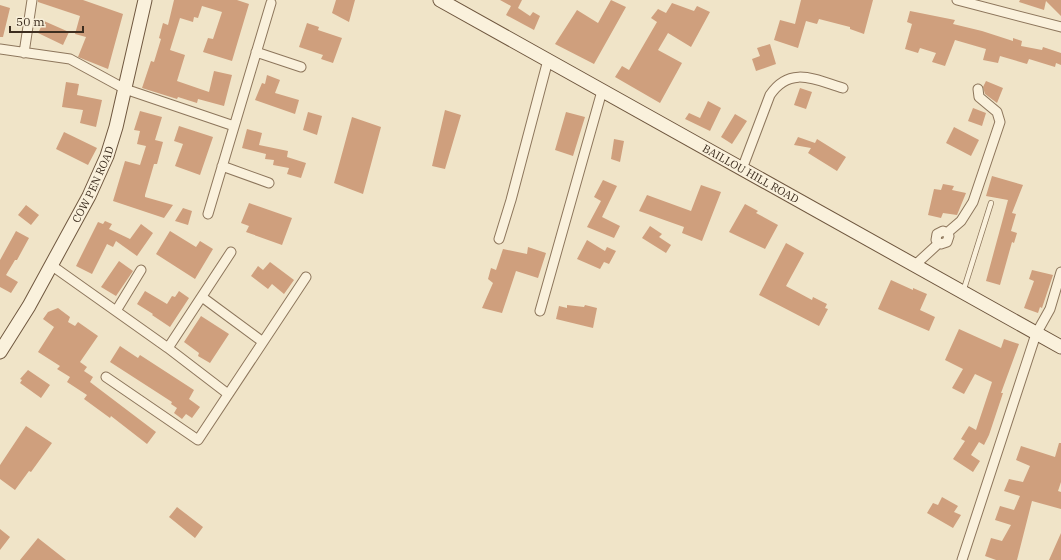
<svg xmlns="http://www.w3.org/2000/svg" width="1061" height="560" font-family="'IBM Plex Serif',serif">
  <rect width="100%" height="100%" fill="#f0e4c8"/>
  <!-- building -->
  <path fill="#cf9f7d" d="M38,0H83L123,14L108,69L78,57L86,37L75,34L80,16L38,2Z
    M174,0H237L249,4L232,61L203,52L208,38L213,39L222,12L202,6L198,18L194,17L193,22L180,18L170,50L185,55L177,81L209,92L214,71L232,75L224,106L198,99L197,103L178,97L177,99L142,88L151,61L154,62L161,39L159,38L163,23L168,25Z
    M336,0H355L349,22L332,13Z
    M500,0H522L518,8L530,16L533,12L540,16L534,30L506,15L511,6Z
    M611,0L626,7L594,64L555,44L577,10L598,23Z
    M801,0H873L864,34L850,29V27L819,19L817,24L806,21L798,48L774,40L780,20L795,24Z
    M1020,0H1061V16L1046,1L1044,10L1019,2Z
    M672,3L694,11L697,6L710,12L691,47L668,33L658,50L682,63L660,103L615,77L622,66L629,70L657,22L651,18L658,9L666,13Z
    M0,5L10,8L3,37H0Z
    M910,11L955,20L953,24L982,31L1013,41V38L1022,41L1021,46L1042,50L1043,47L1061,53V65L1056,63L1055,67L1029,59L1027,64L1000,56L998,63L983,60L986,49L955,40L945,66L932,62L936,53L920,48L918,53L905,49L912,24L907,22Z
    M44,21L69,32L63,45L38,33Z
    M307,23L319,27L318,30L342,38L333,63L321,59L323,55L299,47Z
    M770,44L776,64L756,71L752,59L760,56L757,48Z
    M267,75L280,80L275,93L299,100L295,114L255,100L262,83L265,84Z
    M986,81L1003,88L997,103L985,94L983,87Z
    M66,82L79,84L77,95L102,100L96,127L80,123L83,110L62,107Z
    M800,88L812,92L806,109L794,105Z
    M708,101L721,108L710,131L685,119L689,113L700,118Z
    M973,108L986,113L982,126L968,121Z
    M445,110L461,115L445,169L432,166Z
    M140,111L162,117L155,140L163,142L157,164H154L145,195V197L173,205L164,218L113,201L125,161L140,165L146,146L137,144L140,131L134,130Z
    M308,112L322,116L317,135L303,130Z
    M566,112L585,117L573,156L555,150Z
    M735,114L747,121L732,144L721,137Z
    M352,117L381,127L363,194L334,183Z
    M179,126L213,137L200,175L175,166L183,144L174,141Z
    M954,127L979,140L971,156L946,143Z
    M247,129L262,133L259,145L288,151L287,157L306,163L301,178L287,174L289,168L273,165L274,160L265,159L266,154L242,148Z
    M64,132L97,148L88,165L56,149Z
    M798,137L815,143L817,139L846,157L837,171L808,153L811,148L794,145Z
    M614,139L624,141L620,162L611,159Z
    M992,176L1023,185L1012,213L1016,214L1011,231L1017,233L1014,243L1012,242L1000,285L986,281L1008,200L986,196Z
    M603,180L617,186L602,217L620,226L614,238L587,227L601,201L594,197Z
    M943,184L954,186L952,190L966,193L957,215L943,213L941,218L928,215L934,189L941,190Z
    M701,185L721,192L702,241L682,233L684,227L639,211L647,195L691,211Z
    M249,203L292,218L282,245L246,232L249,226L241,223Z
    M745,204L758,211L756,213L778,225L765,249L729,232Z
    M26,205L39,215L31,225L18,215Z
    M183,208L192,211L188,225L175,221Z
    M105,221L112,224L109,229L130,239L141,224L153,233L137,256L116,241L113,247L107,244L92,274L76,266L98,222L103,224Z
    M650,226L662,234L659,237L671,245L666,253L642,238Z
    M16,231L29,238L17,260H15L6,275L18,282L11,293L0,287V260Z
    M170,231L196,247L200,241L213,249L195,279L156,254Z
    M587,240L605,251L607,247L616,251L609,264L604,262L600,269L577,259Z
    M786,243L804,253L786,286L812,300L813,297L827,304L825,308L828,309L819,326L759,295Z
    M528,247L546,253L538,278L516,271L502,313L482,308L493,283L488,279L491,268L496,270L503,249L527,254Z
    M119,261L133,271L116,296L101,287Z
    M270,262L294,280L284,294L272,284L268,289L251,276L258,266L263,270Z
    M1032,270L1053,275L1042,308L1040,307L1038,313L1024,308L1034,281L1029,279Z
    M891,280L913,290V288L927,294L920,310L935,317L929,331L878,309Z
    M145,291L167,304L172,296L175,297L179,291L189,298L170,327L152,315L153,314L137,304Z
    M567,305L584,307L585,305L597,308L593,328L556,319L559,306L567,308Z
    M58,308L70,317L68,322L75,326L78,322L98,336L80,362L87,367L84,371L93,377L90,382L156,432L147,444L111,416L110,418L84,399L87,395L67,382L70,377L57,369L60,366L38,352L54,327L43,319L48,312Z
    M201,316L229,334L210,363L198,356L199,353L184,342Z
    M959,329L1001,348L1004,339L1019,344L1001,393H1003L989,435L984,445L979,442L971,455L980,461L973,472L953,459L965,441L961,439L969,426L976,430L992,382L975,374L964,394L952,388L963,369L945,360Z
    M120,346L138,358L140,355L194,390L189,399L200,407L192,418L186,414L182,419L174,413L177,408L171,404L172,402L110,362Z
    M28,370L50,385L41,398L20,383L22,380L20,379Z
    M26,426L52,443L31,472L29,471L15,490L0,479V465Z
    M1059,443H1061V482L1058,491L1061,492V509L1032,501L1017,560H996L985,556L991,538L1002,541L1011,525L995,520L1000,506L1014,510L1020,496L1004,491L1009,479L1023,482L1030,466L1016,460L1021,446L1055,457Z
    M942,497L958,506L954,512L961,515L953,528L927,513L933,503L938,505Z
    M177,507L203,527L195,538L169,517Z
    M0,529L10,537L0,550Z
    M1061,533V560H1049Z
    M38,538L66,560H20Z"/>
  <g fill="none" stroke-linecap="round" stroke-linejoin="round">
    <defs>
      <path id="service" d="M963,292L991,203"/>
      <path id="minor" d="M957,0L1061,27
        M0,49L70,59L125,89L234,126
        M256,52L301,67
        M24,53L32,0
        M222,166L269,183
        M742,169L770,95C790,65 816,80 843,88
        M208,214L271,3
        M947,233L961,221L973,202L1000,122L997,112L979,97L978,89
        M499,239L511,200L548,60
        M939,243L936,240L937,234L943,231L947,233
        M939,243L941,244L947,242L949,236L947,233
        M51,265L168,348L228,394
        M914,266L939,243
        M202,297L263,342
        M116,311L141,270
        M540,311L602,91
        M168,348L231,252
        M106,377L198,440L306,277
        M962,560L1036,334L1050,309L1061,272"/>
      <g id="secondary">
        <path id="s1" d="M440,0L1061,347"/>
        <path id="s2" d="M0,352L29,306L89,196L107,156L116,127L145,0"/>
      </g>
    </defs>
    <!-- service casing -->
    <use href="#service" stroke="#8d765c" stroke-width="6"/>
    <!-- minor casing -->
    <use href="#minor" stroke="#8d765c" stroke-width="11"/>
    <!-- secondary casing -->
    <use href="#secondary" stroke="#6f573f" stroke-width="15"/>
    <!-- service -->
    <use href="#service" stroke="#faf1dc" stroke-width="4.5"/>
    <!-- minor -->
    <use href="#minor" stroke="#faf1dc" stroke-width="9"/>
    <!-- secondary -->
    <use href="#secondary" stroke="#faf1dc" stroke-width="13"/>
  </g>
  <g text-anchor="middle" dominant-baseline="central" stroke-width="4" stroke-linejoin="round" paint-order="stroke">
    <!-- street labels -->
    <g font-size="11" fill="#3d2e20" stroke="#f7eed8">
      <text stroke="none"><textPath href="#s1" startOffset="356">BAILLOU HILL ROAD</textPath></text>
      <text stroke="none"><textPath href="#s2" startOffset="192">COW PEN ROAD</textPath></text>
    </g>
  </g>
  <!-- scale -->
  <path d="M10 26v6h73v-6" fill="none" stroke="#3d2e20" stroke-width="2"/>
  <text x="16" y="26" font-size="12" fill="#3d2e20" stroke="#f7eed8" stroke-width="3" paint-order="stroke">50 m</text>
</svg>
